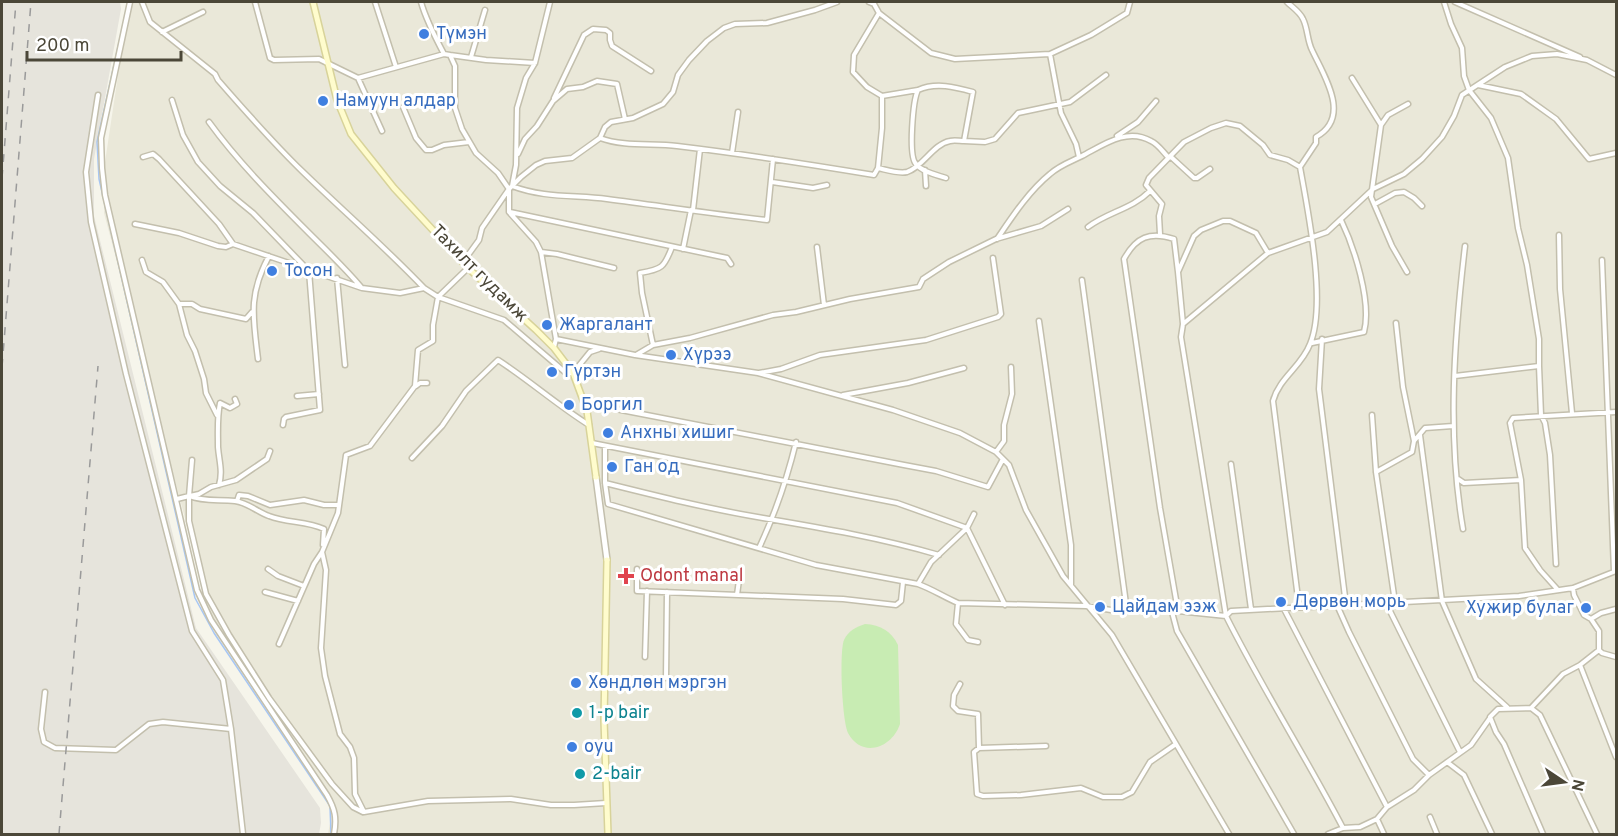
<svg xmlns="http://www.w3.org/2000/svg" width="1618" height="836" font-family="Overpass,sans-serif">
  <rect width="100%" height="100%" fill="#f6f5eb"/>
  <!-- residential -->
  <path fill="#eae8d9" d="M129,2H1616V834H328L333,807L212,620L104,213L105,162Z"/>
  <!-- industrial -->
  <path fill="#e6e4dc" d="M2,2H120L121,9L94,159V216L196,628L320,808L321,823L319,834H2Z"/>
  <!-- green -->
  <path fill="#c8ecb3" d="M865,624C881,625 891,631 898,645L900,724C892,748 862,759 848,733C842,721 839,652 844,640C848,631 856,627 865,624Z"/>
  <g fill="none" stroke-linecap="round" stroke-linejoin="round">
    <!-- stream -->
    <path stroke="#a6c6f4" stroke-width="1.5" d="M128,2L97,142L99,179L195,598L214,633L330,806L331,834"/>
    <defs>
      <path id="minor" d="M130,2L101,138L102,168L105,195L197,590L211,620L327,795C335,809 337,818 334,834
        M142,2L150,22L215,74L218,80C245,111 272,142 302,171C342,210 385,247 424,288
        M255,2L270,58L274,60L319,59L358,78L444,54
        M375,2L396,67
        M421,2C426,20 435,37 444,54L450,55L455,66V108L462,129L476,153L498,173L509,189V212L536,242L541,252L556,339L554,347
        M550,2L535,63L526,78L517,108L516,165L512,186C543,198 576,195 607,199C661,206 714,214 767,220L773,159
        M869,2L874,4L879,13L931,53L955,59L1050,54
        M1287,2C1292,7 1300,12 1303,19C1308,29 1307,40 1312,50C1324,76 1352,117 1316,137V143L1300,167C1308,211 1327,304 1310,344C1302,366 1279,378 1273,401L1299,606
        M1444,2L1451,24L1462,48L1464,76L1469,90L1491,118L1508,158L1518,228L1527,265L1539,339V366
        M1455,2L1580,57
        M879,13L854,55L853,72L867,87L882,96
        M162,32L203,12
        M450,55L486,60L535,63
        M471,57L485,10
        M358,78L382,131
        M1352,78L1381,125
        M1478,85L1521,94L1556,119L1589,159L1616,153
        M98,95L86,172L91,222L126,374L192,631L223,680L231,729L243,834
        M554,98L584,35L593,29L606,30L610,33V40L612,46L651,71
        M172,100L183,135L198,162L220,186L253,213L309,271L320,410L286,417L284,419L283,425
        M403,107L416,138L426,150H432L444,145L469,142
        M209,122C238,162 274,198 309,233C327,251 345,268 361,287
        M1117,136L1138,122L1156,101
        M600,138L605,127L611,122L633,118L663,104L673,92L678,75L689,60L707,41L724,28L735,24L767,23L815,10L837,2
        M964,141L985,142L995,139L1018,113L1070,102L1106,75
        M732,153L738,112
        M518,154L525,139L537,126L553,101L567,89L583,87L597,81L617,84L625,119
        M1170,156L1194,178H1197L1210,169
        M143,157L153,154L159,159L219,224L233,244
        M1079,157L1076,144L1061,113L1050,54L1091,35L1127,13L1130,2
        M878,168L882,128V96L918,90
        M925,170L926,186
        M772,182L813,188L827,185
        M1375,204L1395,193L1404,192L1414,198L1422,206
        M693,210L700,149
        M510,212L727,258L731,264
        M135,224L179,233L218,246L226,247L233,244L362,288L400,293L424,288L438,297L504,320L566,373H573L590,352L599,349
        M1088,227C1108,212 1132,209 1150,191
        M1160,234L1159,216L1162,204L1146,185L1149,178L1184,142L1211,128L1226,123L1240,126L1263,145L1270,155L1288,160L1300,167
        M1559,235L1560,289L1572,413
        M997,239C1012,217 1029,191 1050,174C1060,165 1070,162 1082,156C1103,145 1127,127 1151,141C1158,144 1163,152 1168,157
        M817,247L824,305
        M683,249L691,210
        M541,252L557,254L614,268
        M142,260L146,272L163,282L179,304H192L200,309L246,319L252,312
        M1602,260L1614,571
        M463,262L479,240L482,228L509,189L521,177L536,165L545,161L572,158L600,138C624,147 652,143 677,146C743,154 808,164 874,175L878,168C887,170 898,174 907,172C923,167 933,144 950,141C954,140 960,141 964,141L973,92C955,87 936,82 918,90C913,100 908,156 916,164C922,172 937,175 946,178
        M468,268L438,297L433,325V341L418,350L415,386L370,446L346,455L338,513L322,552L326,570L321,648L325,676L340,734L350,747L354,758L355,794L364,812L428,801L511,799L551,805H574L606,803
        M1407,272L1392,246L1371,197L1381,125L1388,115L1408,104
        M337,278L345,365
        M1082,280L1127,611
        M179,304L187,335L195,351L204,379L206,393L217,415
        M1039,321L1071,545V585
        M1396,323L1403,387L1414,441
        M1183,324L1178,272L1194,236L1201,230L1223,221H1230L1256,233L1268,253
        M556,339L635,355L758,373L893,410L960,433L996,452L1009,465L1026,510L1063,576L1112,635L1229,834
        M1322,339L1319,389L1346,605
        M1312,343L1364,332C1372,302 1354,247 1341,220
        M653,345L642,293L640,273C662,269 664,268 672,247
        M636,355L653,345L690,338L773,315L796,312L850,299L919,287L923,279L949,262L996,239L1041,226L1068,209
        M258,359C253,317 248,295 269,256
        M759,373L781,369L820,355L926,340L998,317L1001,314L993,258
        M1455,376L1539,366L1541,415L1545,423L1550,455L1556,564
        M416,386L420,383H427
        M843,395L908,383L964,368
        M297,396L319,394
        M585,403L904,465L936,471L988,487L1003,459
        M1372,415L1376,472L1395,602
        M1420,435L1442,601L1476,679L1507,707
        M592,443L897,503L967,528L1005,605
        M605,446V483L608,504L816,565L918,584C932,589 944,597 958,603L1086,606L1111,610L1178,611L1226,616L1231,611L1519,596L1573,588L1616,571
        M996,452L1004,441V425L1012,394L1011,367
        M412,458L442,426L466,391L498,360C529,380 557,405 589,425
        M1231,464L1251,609
        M1376,472L1412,452L1414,441L1425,428L1453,426
        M1458,479L1464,483L1521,480
        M605,483C657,496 709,509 763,518C822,528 881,538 939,555
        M219,485C223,471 219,461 218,447C218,432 217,417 220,403L230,408L237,404L235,399
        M189,496V521L206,594L229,635L269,698L332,784L353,807L363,812
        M189,496C204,502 219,499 235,501C249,503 257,512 269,516C287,523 307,521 324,529L323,545
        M190,496L199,494L211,487L236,480L267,459L270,451
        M177,499L189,496L192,460
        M237,501L239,495L248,496L270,505L304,500L324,505H339
        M1463,529C1447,436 1454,340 1465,246
        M759,548C775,514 787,479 796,442
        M268,569L278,576L304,586
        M637,569V591L843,599L896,605L901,601L903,582
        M728,577L739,580L737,595
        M918,584L931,562L967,528L974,514
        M1573,588L1574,595L1584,615L1591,619L1599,631V650L1602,653L1616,657
        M1558,590L1540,570L1525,548L1521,480L1510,423L1513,418L1616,412
        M265,592L298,601
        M958,603L956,624L968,640L978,642
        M1386,603L1460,752
        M1337,605L1349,632L1413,759L1429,775
        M1283,607L1387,807
        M1178,611L1160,508L1124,259C1136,237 1150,231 1174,239L1178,272
        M1172,612L1177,631L1294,834
        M1591,619L1601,613L1616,609
        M279,644L314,564L322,552
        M645,657L647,591
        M1580,665L1616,757
        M666,678L667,592
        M960,684L954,695L953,706L958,711L978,714L979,748
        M45,692L41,729L44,742L55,748L116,750L149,724L163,722L231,729
        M1531,708L1563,674L1580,665L1599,650
        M1046,746L979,748L974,752L977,794L983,796L1021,795L1081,788L1103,797H1122L1132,792L1150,762L1176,744
        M1447,762L1464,775L1492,834
        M1430,817L1437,834
        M1377,819L1384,834
        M1343,828C1306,757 1262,688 1226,616L1181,337L1183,324L1268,253L1327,232L1373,189L1404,174L1422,159L1442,137L1454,116L1462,95L1505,67L1532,56L1557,54L1587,60L1616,75
        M1328,834L1343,828L1360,827L1377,819L1387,807L1414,790L1429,775L1471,745L1490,718
        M1543,834L1504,744L1496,732L1490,717L1498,709L1531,708L1540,715L1597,834"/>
      <path id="tertiary" d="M596,477L607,560"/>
      <path id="secondary" d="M313,2L337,100L351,134L394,188L468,268L536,330L554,348L573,373L587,411L596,477
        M607,560L604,720L608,834"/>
    </defs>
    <!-- minor casing -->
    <use href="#minor" stroke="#c3bfad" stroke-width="7"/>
    <!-- tertiary casing -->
    <use href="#tertiary" stroke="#c3bfad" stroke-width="8"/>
    <!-- secondary casing -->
    <use href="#secondary" stroke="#d8d39a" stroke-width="8"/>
    <!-- minor -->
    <use href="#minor" stroke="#fff" stroke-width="4"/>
    <!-- tertiary -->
    <use href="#tertiary" stroke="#fff" stroke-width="5"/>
    <!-- secondary -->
    <use href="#secondary" stroke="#fffccd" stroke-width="5"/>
    <!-- rail -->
    <path stroke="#9a9a9a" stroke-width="1.5" stroke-dasharray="8 8" stroke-linecap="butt" d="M2,178L16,2
      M2,367L31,2
      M59,834L98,366"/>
  </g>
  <!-- markers -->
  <g fill="#3f7fe0" stroke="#fff" stroke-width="2">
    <circle cx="424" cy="34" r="6"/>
    <circle cx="323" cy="101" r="6"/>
    <circle cx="272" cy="271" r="6"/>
    <circle cx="547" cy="325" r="6"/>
    <circle cx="671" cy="355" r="6"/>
    <circle cx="552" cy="372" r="6"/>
    <circle cx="569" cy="405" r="6"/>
    <circle cx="608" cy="433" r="6"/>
    <circle cx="612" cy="467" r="6"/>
    <circle cx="1281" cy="602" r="6"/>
    <circle cx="1100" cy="607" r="6"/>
    <circle cx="1586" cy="608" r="6"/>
    <circle cx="576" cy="683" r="6"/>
    <circle cx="572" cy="747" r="6"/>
  </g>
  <path fill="#e0444e" stroke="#fff" stroke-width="2" d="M623 567h6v6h6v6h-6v6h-6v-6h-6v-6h6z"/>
  <g fill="#0f9aa8" stroke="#fff" stroke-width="2">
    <circle cx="577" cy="713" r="6"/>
    <circle cx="580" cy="774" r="6"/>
  </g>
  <g text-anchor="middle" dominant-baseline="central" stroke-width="6" stroke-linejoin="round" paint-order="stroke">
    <!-- shop labels -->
    <g font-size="18" fill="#366cbe" stroke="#fff" text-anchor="start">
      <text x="436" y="34">Түмэн</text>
      <text x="335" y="101">Намуун алдар</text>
      <text x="284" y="271">Тосон</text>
      <text x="559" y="325">Жаргалант</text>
      <text x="683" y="355">Хүрээ</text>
      <text x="564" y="372">Гүртэн</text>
      <text x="581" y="405">Боргил</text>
      <text x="620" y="433">Анхны хишиг</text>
      <text x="624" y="467">Ган од</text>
      <text x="1293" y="602">Дөрвөн морь</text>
      <text x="1112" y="607">Цайдам ээж</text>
      <text x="1574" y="608" text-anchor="end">Хужир булаг</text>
      <text x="588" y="683">Хөндлөн мэргэн</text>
      <text x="584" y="747">oyu</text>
    </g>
    <!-- street labels -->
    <g font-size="18" fill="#4b4738" stroke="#fff">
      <text transform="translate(479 274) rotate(45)">Тахилт гудамж</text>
    </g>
    <!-- health labels -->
    <g font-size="18" fill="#be3a42" stroke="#fff" text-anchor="start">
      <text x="640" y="576">Odont manal</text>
    </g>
    <!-- culture labels -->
    <g font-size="18" fill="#0d838f" stroke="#fff" text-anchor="start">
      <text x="589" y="713">1-p bair</text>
      <text x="592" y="774">2-bair</text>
    </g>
  </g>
  <!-- border -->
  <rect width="1618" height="836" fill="none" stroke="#4b4738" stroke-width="6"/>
  <!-- north arrow -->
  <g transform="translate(1564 782) rotate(103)" stroke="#ffffff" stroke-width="4.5" paint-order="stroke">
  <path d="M0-4.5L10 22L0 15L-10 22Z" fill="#4b4738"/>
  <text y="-9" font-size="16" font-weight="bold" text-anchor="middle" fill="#4b4738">N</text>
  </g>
  <!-- scale -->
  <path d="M27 51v9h154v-9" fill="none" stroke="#4b4738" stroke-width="3"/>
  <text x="36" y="51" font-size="18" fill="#4b4738" stroke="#ffffff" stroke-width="4.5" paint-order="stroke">200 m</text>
</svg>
